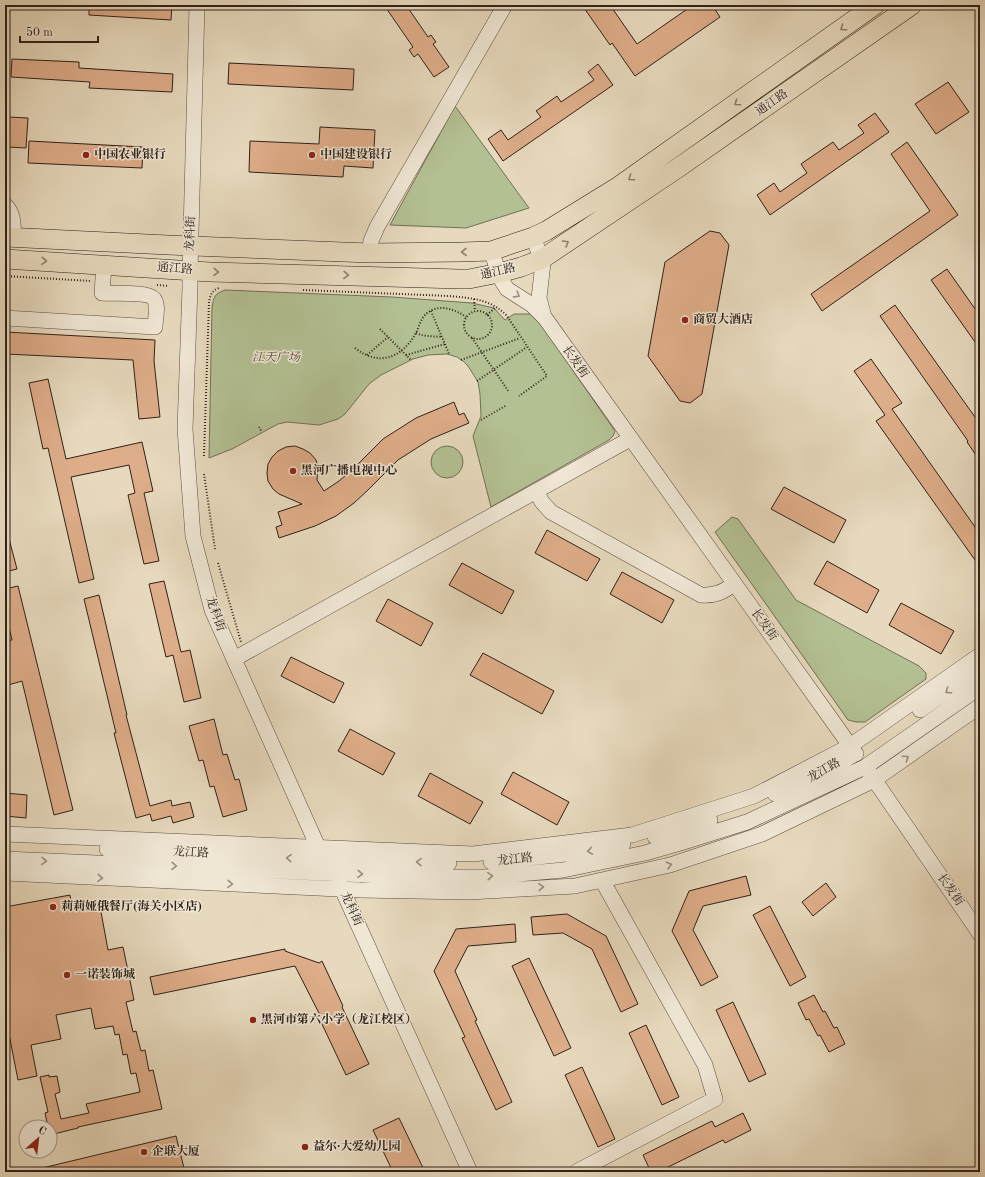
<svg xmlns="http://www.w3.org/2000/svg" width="985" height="1177" font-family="'Old Standard TT','Noto Serif SC',serif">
  <rect width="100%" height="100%" fill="#e7d9bd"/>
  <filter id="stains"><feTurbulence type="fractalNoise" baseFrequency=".005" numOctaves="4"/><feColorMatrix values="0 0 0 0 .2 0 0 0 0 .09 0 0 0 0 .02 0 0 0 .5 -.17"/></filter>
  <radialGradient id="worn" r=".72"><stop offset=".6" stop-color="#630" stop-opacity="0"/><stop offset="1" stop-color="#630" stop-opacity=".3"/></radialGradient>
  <!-- green -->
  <path fill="#b3c093" stroke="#717056" d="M455,106L529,208L466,228L390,225Z
    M225,290L392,297L472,303L494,308L505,320L514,314H530L540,323L615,431L613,436L609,440L491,507L473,436L481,416L480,394L478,382L468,366L463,361L457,357L447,354L428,355L413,359L381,375L369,384L345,414L338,419L319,425L287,422L278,424L232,449L209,458L212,307C214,297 214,294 225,290Z
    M431 462a16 16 0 1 1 32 0a16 16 0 1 1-32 0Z
    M732,517L738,519L796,600L919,666L926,673V679L865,722H856L848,720L715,532Z"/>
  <!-- building -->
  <path fill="#dead89" stroke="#2f2119" d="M89,5H172L171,20L89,15Z
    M384,5H406L428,37L431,35L436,42L433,44L449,67L434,77L418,54L414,57L409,50L413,47Z
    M582,5H610L637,44L693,5H712L720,17L635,76L612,43L610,45Z
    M12,59L79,62V68L173,74L172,92L89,88L90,82L11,77Z
    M229,63L354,69L353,90L228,84Z
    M598,64L613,85L503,161L488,139L501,130L508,140L541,117L536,111L557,96L561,102L594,80L588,72Z
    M948,82L969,112L936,134L915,104Z
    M875,113L889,132L770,215L757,195L774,183L780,192L807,173L801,164L833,142L839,150L864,133L858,125Z
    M9,117L28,118L26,148L7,147Z
    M320,127L375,130L373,168L344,166L343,177L249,172L250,141L319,144Z
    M29,141L143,147L142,168L28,163Z
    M907,142L958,215L822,311L811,294L930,211L891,154Z
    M710,231L720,233L729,245L702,394L690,403L680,401L648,356L665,262Z
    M947,269L980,316V349L931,280Z
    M895,305L980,424V461L967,442L968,441L880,316Z
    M5,332L155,340L154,361L160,417L139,419L133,360L5,354Z
    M871,359L902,403L892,409L980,534V567L876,421L885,415L854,371Z
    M48,379L66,459L142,442L153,491L144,493L159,561L144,564L128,495L135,493L129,465L71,477L94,579L79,583L48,448L43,449L29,383Z
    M454,402L459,415L464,413L469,423L431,439L398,460L368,490L354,503L336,516L315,526L279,538L276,527L282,525L278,512L302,504L279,494L273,489L268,481L267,473L268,464L272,457L278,451L286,447L295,446L303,449L310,453L316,460L318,468L317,480L324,491L339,481L353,469L383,439L416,418Z
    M784,487L846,520L834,543L771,509Z
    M547,530L600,559L587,581L535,553Z
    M8,535L17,569L5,572V536Z
    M827,561L879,590L867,613L814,584Z
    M462,563L514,591L502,614L449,585Z
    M622,572L674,600L662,623L610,594Z
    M164,581L181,652L190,650L201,698L184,702L173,655L166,657L149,584Z
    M18,586L73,810L54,815L22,681L5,686V641L12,640L5,611V589Z
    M99,595L127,715H126L150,806L171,800L172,806L190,802L194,817L173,823L171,816L152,821L150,814L136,818L114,733H116L84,599Z
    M388,599L433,623L421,646L376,621Z
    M901,603L954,631L941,654L889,625Z
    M483,653L554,691L542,714L470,675Z
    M291,657L344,683L334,703L281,676Z
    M214,719L223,755L227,754L235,780L239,779L247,810L223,817L214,786L210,787L203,760L199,761L189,726Z
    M350,729L395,753L383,775L338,751Z
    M513,772L569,802L557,825L501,794Z
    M430,773L483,802L470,824L418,796Z
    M5,793L27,795L26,818L5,816Z
    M746,876L751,895L703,906L693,930L718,977L701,986L672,931L689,891Z
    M826,883L836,897L813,916L802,902Z
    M70,895L72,906L99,901L108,950L123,947L134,1000L126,1002L133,1032L136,1031L141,1051L145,1050L149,1071L153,1070L162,1109L78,1127V1128L50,1135V1127H48L45,1113L48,1112L40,1077L49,1075V1077L57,1076L60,1092L55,1094L61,1119L89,1113L86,1104L140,1092L136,1073L131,1074L127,1054L123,1055L119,1034L115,1035L113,1026L95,1029L91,1008L56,1015L61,1039L31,1045L37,1076L18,1080L7,1024L5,1025V907Z
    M770,906L806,977L790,986L753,915Z
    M567,914L606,936L638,1004L621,1012L592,949L563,933L533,935L531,917Z
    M515,924L516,942L468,946L455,971L477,1020L475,1021L512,1102L496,1110L462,1038L465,1037L434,971L456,929Z
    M285,949V951L319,963L322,961L343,1006L342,1007L369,1064L346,1075L321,1022L323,1021L295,966L154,995L150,977Z
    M529,958L571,1048L554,1056L512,966Z
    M814,995L823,1012L825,1011L834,1028L837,1027L845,1044L829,1052L820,1035L818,1036L809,1019L806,1020L798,1003Z
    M733,1002L766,1074L749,1082L716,1010Z
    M646,1025L679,1097L662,1105L629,1033Z
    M582,1067L615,1139L598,1147L565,1075Z
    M743,1113L751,1130L725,1143L723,1140L658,1172H651L643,1155L712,1121L715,1127Z
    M399,1118L425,1172H393L373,1130Z
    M176,1136L185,1172H38V1169Z"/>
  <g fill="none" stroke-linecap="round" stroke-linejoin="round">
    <defs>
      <path id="minor" d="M197,5L190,270V287L185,429L193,536L212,610L318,847L342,889L470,1172
        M5,205C14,213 14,226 13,237
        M533,237L543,263L539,298L544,317
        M491,251L502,281L507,289L532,305L545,318L856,754
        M369,253L371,241L377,227L505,5
        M5,318L155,327C155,319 159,306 154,299C148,291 112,294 102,293L104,265
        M536,491L542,502L551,512L701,595C715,596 723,592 734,584
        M234,659L630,439
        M920,710L980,669
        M869,772L980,934
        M775,794L812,780L853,755
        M5,834L473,854L632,835L754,796L850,746L980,655
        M655,837L682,831L710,820
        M107,849L326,861L449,863
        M5,859L412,877H485L563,870L645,853L680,843L747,822L865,767L980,687
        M491,862L594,851L623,844
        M5,873L360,890L469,892L575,886L670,865L762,834L874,780L980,706
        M576,1172L715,1099L705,1065L602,880"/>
      <path id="major" d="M5,237L168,245L369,253L462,252L491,251L533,237L546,231L619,186L875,5
        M5,259L210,272L460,279H469L499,273L521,267L542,259L675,170L912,5"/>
    </defs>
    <!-- minor casing -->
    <use href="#minor" stroke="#5d4f42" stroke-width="16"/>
    <!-- major casing -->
    <use href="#major" stroke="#2f2119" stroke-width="20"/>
    <!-- path -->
    <path stroke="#2f2119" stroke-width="2" stroke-dasharray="1 2" stroke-linecap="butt" d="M5,276L91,281
      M157,285L169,286
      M303,290L449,296C471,298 491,299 507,316L547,376L519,396
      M474,299L475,311
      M431,311L449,354
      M464 325a14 14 0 1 1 28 0a14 14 0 1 1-28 0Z
      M487,315L496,307
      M380,329L411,360
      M416,333C425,337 433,336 442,337
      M472,338L509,392
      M355,348C379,367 402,358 416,333C419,327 421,318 426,314C438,303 455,309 466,317
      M367,355L388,337
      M406,355L445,344
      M461,360L520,338
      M477,381L527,347
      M481,420L507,405
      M259,427L262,432
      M204,456L209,302C210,296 212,290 219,288
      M204,474L215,549
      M218,563L241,642"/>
    <!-- minor -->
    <use href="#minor" stroke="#efe6d4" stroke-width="15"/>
    <!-- major -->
    <use href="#major" stroke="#e7d9bd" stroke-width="19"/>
  </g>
  <!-- one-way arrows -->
  <defs><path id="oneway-chevron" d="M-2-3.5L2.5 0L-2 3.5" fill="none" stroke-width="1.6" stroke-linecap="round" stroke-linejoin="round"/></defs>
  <g stroke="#8b7d6b">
    <use href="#oneway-chevron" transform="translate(843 28) rotate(145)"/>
    <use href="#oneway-chevron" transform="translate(737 103) rotate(145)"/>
    <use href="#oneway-chevron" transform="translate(631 178) rotate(145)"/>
    <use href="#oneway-chevron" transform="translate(566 243) rotate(-31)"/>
    <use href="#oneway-chevron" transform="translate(464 252) rotate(179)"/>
    <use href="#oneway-chevron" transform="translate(44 261) rotate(4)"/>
    <use href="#oneway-chevron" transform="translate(216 272) rotate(2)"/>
    <use href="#oneway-chevron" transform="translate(346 275) rotate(2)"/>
  </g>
  <g stroke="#998d80">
    <use href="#oneway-chevron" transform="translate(517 295) rotate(32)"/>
    <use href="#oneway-chevron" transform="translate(948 691) rotate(146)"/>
    <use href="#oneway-chevron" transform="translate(906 758) rotate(-35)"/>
    <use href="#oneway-chevron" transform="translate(590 851) rotate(172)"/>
    <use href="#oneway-chevron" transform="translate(289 858) rotate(-177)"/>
    <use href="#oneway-chevron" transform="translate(44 861) rotate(2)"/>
    <use href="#oneway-chevron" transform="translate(419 862) rotate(-179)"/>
    <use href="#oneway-chevron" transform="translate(669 865) rotate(-15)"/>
    <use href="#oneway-chevron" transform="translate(174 866) rotate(2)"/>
    <use href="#oneway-chevron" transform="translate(360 874) rotate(3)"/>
    <use href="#oneway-chevron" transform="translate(490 876) rotate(-4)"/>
    <use href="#oneway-chevron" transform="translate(100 878) rotate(3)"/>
    <use href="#oneway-chevron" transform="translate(230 884) rotate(3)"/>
    <use href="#oneway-chevron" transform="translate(541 887) rotate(-3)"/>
  </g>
  <!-- markers -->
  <g fill="#8f2418" stroke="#efe6d4" stroke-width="1.5">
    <circle cx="86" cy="155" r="4"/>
    <circle cx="312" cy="155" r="4"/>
    <circle cx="685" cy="320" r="4"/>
    <circle cx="293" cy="471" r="4"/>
    <circle cx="53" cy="907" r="4"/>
    <circle cx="67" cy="975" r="4"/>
    <circle cx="253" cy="1020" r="4"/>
    <circle cx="305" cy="1147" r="4"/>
    <circle cx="144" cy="1152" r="4"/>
  </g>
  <g text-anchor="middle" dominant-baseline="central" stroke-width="3" stroke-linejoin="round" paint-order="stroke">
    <!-- street labels -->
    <g font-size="12" fill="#2f2119" stroke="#efe6d4">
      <text transform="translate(772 103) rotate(-35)">通江路</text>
      <text transform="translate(191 234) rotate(-88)">龙科街</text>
      <text transform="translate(175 269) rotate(4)">通江路</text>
      <text transform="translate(498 272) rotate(-13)">通江路</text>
      <text transform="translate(575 362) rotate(55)">长发街</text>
      <text transform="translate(215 614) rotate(70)">龙科街</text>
      <text transform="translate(764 625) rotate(54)">长发街</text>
      <text transform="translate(824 771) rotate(-30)">龙江路</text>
      <text transform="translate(191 853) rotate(3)">龙江路</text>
      <text transform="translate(515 860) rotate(-6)">龙江路</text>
      <text transform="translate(950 890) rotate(55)">长发街</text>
      <text transform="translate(351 909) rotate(65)">龙科街</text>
    </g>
    <!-- poi labels -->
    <g font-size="12" font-weight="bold" fill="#2f2119" stroke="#efe6d4" text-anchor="start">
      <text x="94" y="155">中国农业银行</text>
      <text x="320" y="155">中国建设银行</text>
      <text x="693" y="320">商贸大酒店</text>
      <text x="301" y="471">黑河广播电视中心</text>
      <text x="61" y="907">莉莉娅俄餐厅(海关小区店)</text>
      <text x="75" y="975">一诺装饰城</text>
      <text x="261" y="1020">黑河市第六小学（龙江校区）</text>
      <text x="313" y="1147">益尔·大爱幼儿园</text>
      <text x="152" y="1152">企联大厦</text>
    </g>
    <!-- park labels -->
    <g font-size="12" font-style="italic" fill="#504938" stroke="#efe6d4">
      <text x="276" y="358">江天广场</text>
    </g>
  </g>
  <!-- margin -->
  <rect width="985" height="1177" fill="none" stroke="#e7d9bd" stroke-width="20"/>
  <rect x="6" y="6" width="973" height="1165" fill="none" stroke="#2f2119" stroke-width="2"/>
  <rect x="10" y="10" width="965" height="1157" fill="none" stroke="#2f2119"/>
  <!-- north arrow -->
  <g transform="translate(38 1139) rotate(28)"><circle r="19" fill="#efe6d4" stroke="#a29789"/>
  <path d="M0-3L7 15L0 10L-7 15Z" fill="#8f2418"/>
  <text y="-6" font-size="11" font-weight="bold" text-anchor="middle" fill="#2f2119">С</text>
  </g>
  <!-- scale -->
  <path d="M20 36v6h78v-6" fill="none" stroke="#2f2119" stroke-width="2"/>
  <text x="26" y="36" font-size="12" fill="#2f2119" stroke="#efe6d4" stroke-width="3" paint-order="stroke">50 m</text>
  <rect width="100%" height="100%" filter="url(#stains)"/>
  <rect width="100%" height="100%" fill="url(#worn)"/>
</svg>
